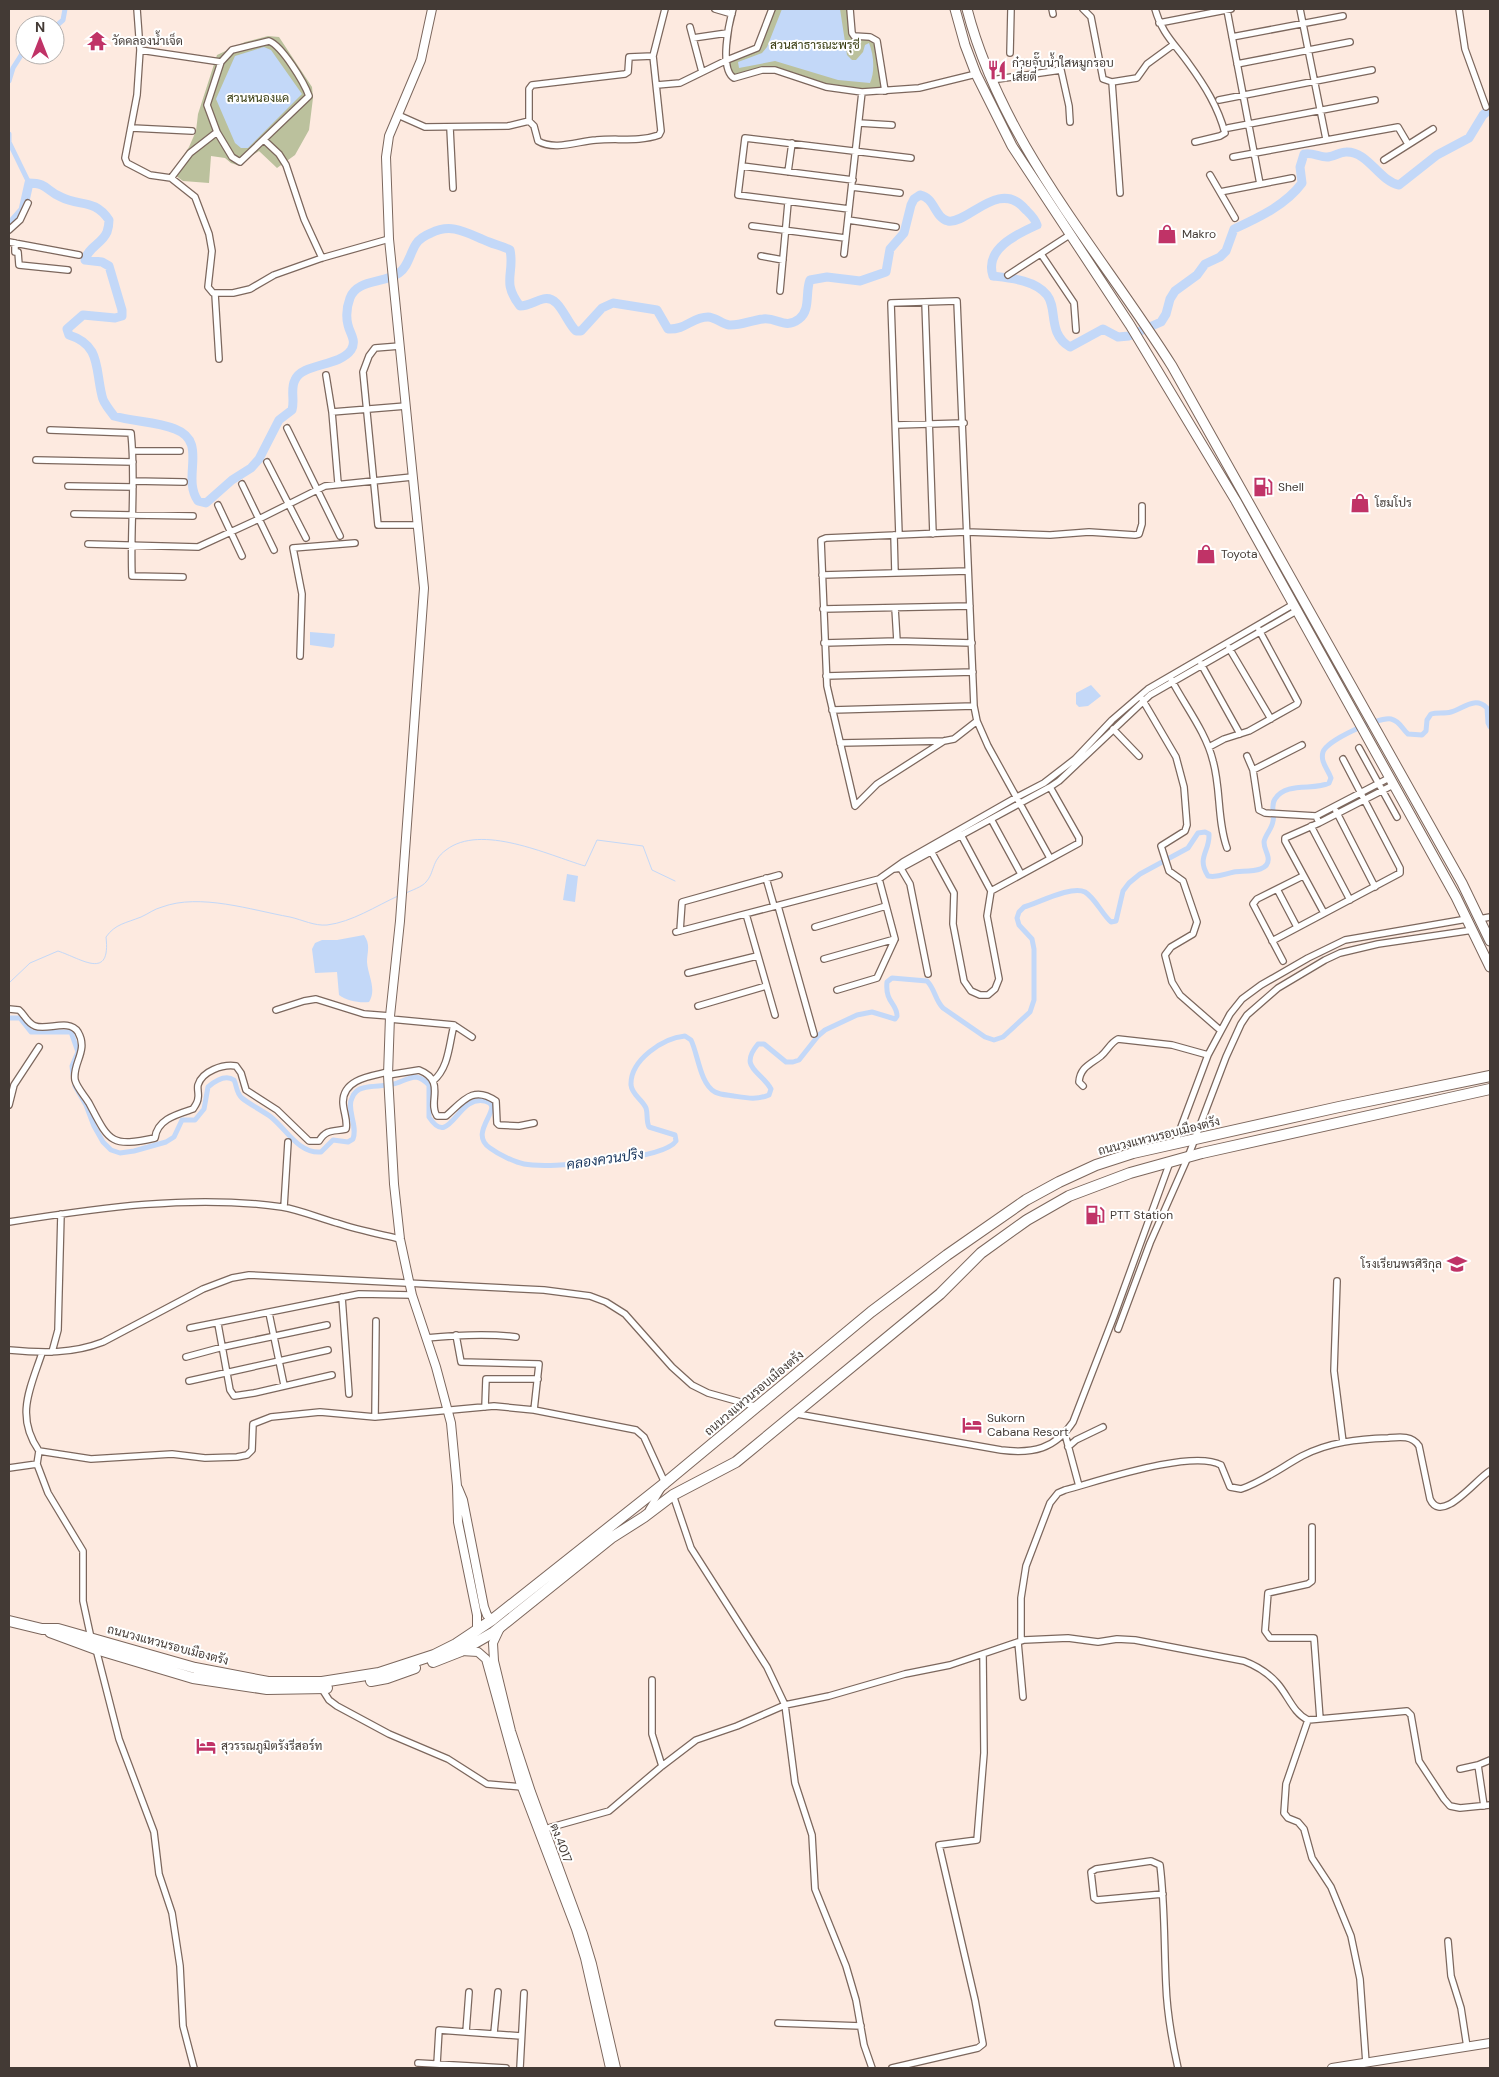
<svg xmlns="http://www.w3.org/2000/svg" width="1499" height="2077" font-family="'DM Sans',Sarabun,sans-serif">
  <rect width="100%" height="100%" fill="#fdeae0"/>
  <!-- green -->
  <path fill="#bbc19d" d="M772,9H850L852,33L877,41L885,91L826,87L775,70L734,78L727,60L757,48Z
    M268,36L279,37L312,87L313,98L309,130L295,155L277,168L259,151L237,165L231,163L225,158L211,156L209,183L183,181L172,173L189,147L196,131L198,114L217,55L245,42Z"/>
  <!-- water -->
  <path fill="#c3d8f8" d="M782,9H840L847,55L852,60H856L863,52L865,45L869,43C874,55 875,72 870,83L838,80L775,61L739,68L738,62L762,53L767,47Z
    M264,47L271,50L302,94L248,148H241L235,143L216,99L235,56Z
    M310,632L335,634L334,646L332,648L310,645Z
    M1091,685L1101,696L1088,706L1079,707L1076,704V693Z
    M567,874L578,876L575,902L563,900Z
    M364,935C371,945 367,952 367,962C368,976 377,989 369,1002C359,1003 347,1001 339,995L337,972L315,973L312,949L315,943L322,940H337Z"/>
  <g fill="none" stroke-linecap="round" stroke-linejoin="round">
    <!-- stream -->
    <path stroke="#c3d8f8" stroke-width="1" d="M406,893C412,890 422,887 426,882C435,872 431,861 446,850C481,823 548,855 585,866L597,840L643,846L652,870L675,881
      M9,983L30,963L58,951C82,959 111,981 106,937C115,924 126,923 141,917C148,914 154,909 162,907C200,893 251,910 290,917C303,920 314,926 327,925C352,922 376,906 398,896"/>
    <!-- canal -->
    <path stroke="#c3d8f8" stroke-width="5" d="M55,27L63,20L65,9
      M9,81L13,68L25,49
      M9,134V142L29,183
      M9,1018H20L31,1032H71L78,1052L72,1066L73,1075
      M75,1086L86,1105L94,1126L103,1142L111,1150L120,1153L134,1151L166,1142L174,1137L182,1120H195L204,1109L208,1087C215,1081 225,1074 234,1080C237,1086 236,1093 242,1098C249,1104 263,1111 271,1117C287,1130 299,1154 321,1152L333,1140L348,1142L353,1139C358,1125 346,1109 352,1098C354,1093 357,1089 363,1088C374,1085 386,1087 397,1083C403,1081 410,1077 416,1077C422,1078 425,1081 429,1085V1117C450,1150 457,1094 485,1101C507,1106 466,1132 490,1148C498,1154 514,1162 524,1164C548,1169 664,1160 676,1141L675,1135L649,1127C646,1121 648,1114 646,1108C642,1099 632,1095 631,1085C630,1060 663,1038 685,1036L691,1040C698,1054 700,1084 715,1092C720,1095 729,1095 734,1096C747,1098 757,1100 769,1095L771,1089C761,1071 738,1068 758,1044H764L786,1062H793L799,1060L818,1036L825,1030L857,1015L872,1012L895,1019L897,1016C897,1003 885,1003 887,982L892,978L927,981C935,989 935,1000 943,1008L985,1037L994,1040L1003,1037L1030,1012L1034,1000V949L1032,939L1019,925L1017,918L1019,912L1024,907C1038,903 1072,885 1085,892C1095,898 1102,914 1111,922L1116,921L1123,891L1129,883L1140,874L1188,848L1198,833L1205,832L1209,834C1210,852 1196,857 1208,876C1218,878 1224,874 1234,872C1243,870 1271,874 1268,857C1267,852 1264,848 1264,842C1265,835 1272,829 1273,821C1275,814 1270,806 1275,799C1286,781 1315,791 1329,783L1331,778C1328,769 1320,762 1323,752C1327,740 1378,717 1391,719C1400,721 1402,729 1408,734L1422,735L1426,731L1427,720L1431,714C1437,712 1444,714 1451,712C1464,708 1475,696 1487,708L1488,723L1490,727"/>
    <!-- river -->
    <path stroke="#c3d8f8" stroke-width="9" d="M9,226L23,210L29,183C48,183 46,191 61,197C80,207 94,198 109,220C109,224 108,229 107,232C102,244 88,247 85,260L102,262L109,266L122,310V316L115,318L83,315L67,329L69,335C101,345 95,368 102,396C103,403 110,410 114,416C134,422 156,421 175,429C209,442 181,477 198,501L206,503L232,480L251,468L259,459L279,420L292,410C295,400 290,389 295,380C302,363 339,367 351,350C357,341 350,334 348,325C346,317 347,306 350,298C357,279 383,284 399,273C408,267 410,253 416,244C419,239 426,235 431,233C453,222 468,234 489,242C496,245 503,246 510,250C515,273 501,282 520,306C529,306 535,301 543,299C559,294 566,322 576,331H581L602,308L613,303L657,310L668,329C686,330 692,317 708,317C715,317 722,324 729,325C740,326 752,320 763,319C777,317 785,330 799,319C811,310 805,292 810,280L827,277L860,281L886,272L890,249L904,233L911,205L914,199L920,195C935,198 934,217 948,221C967,225 999,178 1025,209C1030,214 1035,218 1037,225C1017,234 984,249 993,276C1010,278 1035,280 1047,295C1058,309 1047,333 1070,347L1103,329L1118,337L1129,336L1161,322L1166,314L1170,299L1175,291L1197,275L1205,264L1220,257L1226,251L1234,229C1258,218 1286,205 1302,183L1300,167L1304,154C1312,152 1319,157 1327,157C1333,157 1340,152 1346,152C1368,151 1379,181 1399,185L1437,155L1469,138L1483,115L1490,109"/>
    <defs>
      <path id="street" d="M137,9L140,50L137,95L125,158L127,163L150,175L171,178L195,197L209,234L212,251L208,287L213,293H233L250,289L274,275L322,258L389,239
        M715,9L732,14
        M733,9C729,23 719,69 734,78L762,70H775L826,87L862,92L919,88L976,74
        M850,9L852,33L854,36L870,37L877,41L885,91
        M1052,9L1053,14
        M1083,9L1091,17L1103,79L1112,82L1137,78L1147,64L1173,45
        M1155,9C1162,34 1175,44 1189,64C1205,86 1218,107 1225,133L1220,136L1195,142
        M1300,9L1326,139
        M1459,9L1465,49L1486,107
        M1227,10L1260,184
        M1159,23L1231,9
        M690,27L702,72
        M1232,37L1343,16
        M693,38L727,33
        M269,41C282,46 304,82 309,96L240,162L232,157L217,132L207,105L221,62L232,50Z
        M140,50L221,62
        M1010,53L1011,9
        M653,56L629,57L628,72L625,74L532,85L529,89V121L534,126L538,141C554,151 579,141 596,140C617,138 639,142 659,135L661,131L653,56L665,9
        M1237,64L1350,42
        M991,80L1061,70L1069,106L1070,122
        M1112,82L1120,193
        M657,85L680,83L727,60L757,48L772,9
        M1219,100L1372,70
        M398,115L425,127L508,126L529,121
        M859,123L892,125
        M132,128L192,131
        M450,128L453,188
        M1228,128L1375,100
        M264,140L279,154L286,165L304,219L322,258
        M1233,157L1398,127L1408,144
        M1384,160L1433,129
        M742,166L853,180
        M788,172L792,143
        M1210,175L1235,218
        M171,178L190,153L217,132
        M852,187L900,193
        M1220,192L1292,178
        M849,209L738,195L745,138L911,158
        M848,220L896,227
        M752,226L845,238
        M9,230L20,220L28,203
        M9,242L79,255
        M15,243V252H18L19,265L68,270
        M844,254L862,92
        M1041,254L1074,303L1076,330
        M761,256L783,260
        M1008,275L1071,234
        M780,291L788,203
        M215,294L219,359
        M925,302L933,534
        M400,346L375,348L369,356L363,372L378,525H417
        M326,375L332,412L338,483
        M332,412L406,406
        M896,425L964,423
        M287,428L340,536
        M50,430L131,433C136,480 130,528 132,576L183,577
        M133,451H180
        M36,460L133,462
        M267,462L306,538
        M133,481L184,482
        M242,484L274,550
        M68,486L133,487
        M218,505L242,556
        M74,514L193,516
        M894,535L895,573
        M899,535L891,303L957,301L974,706L977,721L988,746L1050,858
        M88,544L198,547L259,519L325,486L412,477
        M822,575L968,571
        M895,608L897,641
        M823,609L970,606
        M824,643L897,641L972,643
        M1229,648L1271,719
        M300,656L302,594L293,548L355,543
        M1201,664L1240,734
        M826,676L973,672
        M1171,679C1185,706 1206,732 1213,761C1221,789 1217,820 1227,848
        M1142,699L1176,757L1184,787L1187,825L1185,831L1161,846L1169,871L1183,881L1197,922L1193,934L1171,947L1165,955L1172,982L1180,995L1220,1030
        M832,710L974,706
        M1113,729L1139,756
        M944,741L877,784L855,806L827,686L821,540L826,538L966,532L1050,535L1089,532L1135,535L1139,534L1142,524V506
        M840,743L944,741L954,739L977,721
        M1209,747L1224,739L1249,731L1297,704L1298,702L1259,630
        M1359,748L1397,817
        M1247,756L1253,770L1259,810L1265,813L1316,816
        M1253,770L1302,745
        M1389,778L1316,816L1319,823L1393,785
        M1336,811L1375,887
        M991,819L1021,874
        M1319,823L1285,838V841L1324,913
        M1311,826L1350,900
        M931,851L954,893L953,924L964,981L971,991L980,995H988L995,989L999,979L987,916L991,891L961,835
        M900,867L910,884L928,974
        M894,869L901,868L1050,787L1059,781L1150,695L1298,610
        M766,878L774,906
        M1277,889L1297,927
        M991,891L1079,843V838L1050,787
        M778,906L814,1034
        M746,914L775,1015
        M1479,919L1490,917
        M815,927L886,906
        M680,931L682,902L779,875
        M676,932L879,879L903,862L1017,797L1044,783L1075,759L1112,720L1148,689L1294,604
        M1272,941L1400,873V868L1343,759
        M824,959L895,939
        M1283,961L1253,904L1257,899L1303,876
        M688,973L757,956
        M837,990L877,978L895,939L879,879
        M698,1006L766,986
        M9,1009L19,1010C25,1015 27,1023 35,1026C47,1031 69,1018 78,1032C89,1051 72,1063 75,1080C77,1088 85,1096 89,1103C109,1141 110,1148 155,1138C157,1119 178,1114 193,1109C195,1106 198,1102 198,1098C199,1094 197,1089 198,1085C202,1071 223,1064 236,1066L241,1073L246,1090L277,1110L309,1141H319C327,1128 334,1132 346,1129C348,1120 343,1111 343,1102C343,1079 371,1076 388,1072
        M276,1010L304,1001L316,999L364,1014L390,1016
        M390,1019L454,1025L472,1037
        M388,1075L419,1070C447,1081 427,1102 437,1116H446C463,1101 473,1085 496,1101L497,1123L499,1125L519,1126L534,1123
        M433,1081C449,1068 449,1044 454,1025
        M1083,1086L1079,1082C1080,1067 1091,1064 1101,1056C1108,1050 1110,1043 1118,1039L1172,1045L1208,1055
        M9,1105L14,1085L39,1047
        M1175,1143L1208,1055L1230,1014L1242,999L1261,985L1308,958L1345,940L1467,919
        M284,1207L288,1142
        M9,1222C98,1208 192,1194 282,1207C300,1210 319,1218 337,1223C358,1230 379,1234 400,1239
        M1337,1281L1334,1371L1343,1442
        M342,1297L349,1394
        M269,1313L284,1385
        M218,1324L230,1390L234,1396L254,1393L332,1375
        M190,1328L359,1294L412,1295
        M1118,1329L1150,1243L1188,1157L1226,1057L1241,1024L1247,1015L1278,988L1325,960L1340,953L1378,944L1473,930
        M456,1335L461,1362L539,1364L534,1410
        M426,1338C456,1335 487,1333 516,1337
        M9,1350C42,1353 72,1354 103,1342L203,1289L232,1278L249,1275L544,1290L590,1296L606,1302L625,1314L672,1367L692,1385L708,1393L758,1407
        M52,1352L58,1330L61,1214
        M42,1353C30,1389 15,1416 39,1451L91,1459L172,1454L205,1458L237,1457L247,1455L252,1450L253,1424L271,1417L320,1412L375,1417L494,1406L534,1410L636,1430L644,1437L665,1483L649,1509
        M186,1357L223,1347L327,1325
        M189,1381L328,1350
        M485,1407L486,1379H538
        M797,1414L1001,1450C1033,1454 1055,1449 1073,1422L1114,1316L1170,1162
        M375,1417L376,1321
        M1065,1434L1079,1486
        M1068,1447L1076,1440L1103,1427
        M39,1451L37,1464L48,1493L83,1551V1601L91,1638
        M9,1468L37,1464
        M673,1495L691,1548L767,1667L785,1705L795,1783L812,1835L815,1889L846,1966L856,2000L864,2045L872,2068
        M1312,1527V1581L1308,1584L1268,1593L1265,1631L1270,1638H1314L1320,1719
        M1021,1641V1598L1026,1566L1050,1503L1058,1493L1065,1490C1099,1481 1192,1449 1221,1465L1230,1487L1241,1489C1262,1482 1282,1467 1302,1456C1329,1442 1358,1439 1388,1438C1399,1437 1412,1435 1419,1446L1430,1499C1442,1525 1476,1479 1490,1471
        M1018,1642L1023,1697
        M96,1649L119,1739L154,1832L159,1874L172,1913L180,1966L183,2026L194,2068
        M652,1680V1734L662,1766
        M322,1689L329,1700L337,1706L389,1734L448,1759L487,1784L522,1787
        M1308,1720L1286,1784L1284,1813L1288,1818L1298,1822L1304,1829L1312,1858L1331,1887L1351,1936L1360,1979L1366,2063
        M1460,1769L1478,1765
        M1484,1806L1478,1765L1490,1760
        M541,1830L609,1811L662,1766L696,1740L737,1726L785,1705L829,1696L905,1674L950,1665L1024,1640L1068,1638L1098,1642L1117,1639L1135,1640L1244,1661C1257,1666 1268,1673 1277,1683C1288,1695 1293,1713 1308,1720L1407,1711L1411,1715L1419,1761L1444,1799L1450,1806L1460,1808L1490,1805
        M1163,1894L1097,1900L1094,1898L1091,1872L1096,1869L1151,1861L1160,1865C1165,1905 1164,1945 1166,1985C1167,2013 1172,2041 1178,2068
        M1448,1941L1451,1976L1461,2008L1467,2047
        M778,2023L861,2026
        M466,2032L469,1992
        M494,2033L498,1992
        M418,2063L506,2068
        M437,2064L439,2030L521,2036
        M520,2068L524,1993
        M892,2068L978,2048L983,2044L975,2000L939,1845L977,1840L984,1753L983,1654"/>
      <path id="secondary" d="M432,9L421,60L389,136L386,157L389,239L424,588L400,921L390,1016L388,1075L394,1184L400,1239L412,1295L436,1367L451,1423L457,1486L458,1522L477,1615V1631
        M458,1488L463,1500L484,1607L487,1615L492,1620
        M500,1628L493,1643L494,1661L511,1731L531,1792L583,1934L592,1964L616,2068
        M461,1651L478,1652L486,1659L520,1782L576,1929L585,1958L610,2068
        M1332,2068L1490,2043"/>
      <path id="primary" d="M955,9L965,45L976,74L1012,146L1130,325L1236,501L1456,897L1490,967
        M967,9C1002,144 1099,250 1172,366L1462,883L1490,941"/>
      <path id="highway" d="M9,1621L42,1629H58L195,1668L268,1682H322L379,1673L434,1655L456,1644L492,1620L665,1483L871,1312L947,1255L1026,1200L1059,1182L1096,1165L1133,1153L1339,1107L1490,1076
        M50,1632L96,1649L193,1678L267,1689L327,1688
        M433,1662L461,1651L494,1632L611,1538L644,1517L673,1495L736,1462L940,1294L981,1253L1027,1220L1069,1196L1130,1173L1202,1153L1490,1089
        M371,1681L387,1678L415,1668"/>
    </defs>
    <!-- street casing -->
    <use href="#street" stroke="#7c675d" stroke-width="8"/>
    <!-- secondary casing -->
    <use href="#secondary" stroke="#7c675d" stroke-width="10"/>
    <!-- primary casing -->
    <use href="#primary" stroke="#7c675d" stroke-width="11"/>
    <!-- highway casing -->
    <use href="#highway" stroke="#7c675d" stroke-width="12"/>
    <!-- street -->
    <use href="#street" stroke="#fff" stroke-width="5.5"/>
    <!-- secondary -->
    <use href="#secondary" stroke="#fff" stroke-width="8"/>
    <!-- primary -->
    <use href="#primary" stroke="#fff" stroke-width="9"/>
    <!-- highway -->
    <use href="#highway" stroke="#fff" stroke-width="10"/>
  </g>
  <!-- icons -->
  <defs>
    <symbol id="temple-bare" viewBox="-9 -9 18 18"><path d="M0-6L5-2H3V0L6.5 2.5H4V6H1.5V3h-3V6H-4V2.5H-6.5L-3 0V-2H-5Z" fill="#c03367" stroke="#fff" stroke-width="2.5" paint-order="stroke"/></symbol>
    <symbol id="restaurant-bare" viewBox="-9 -9 18 18"><path d="M-5-6h1v4h1v-4h1v4h1v-4h1v5L-1.5 .5V6h-2V.5L-5-1ZM5-6V6H3V1.5H1.5Q1.5-4 5-6Z" fill="#c03367" stroke="#fff" stroke-width="2.5" paint-order="stroke"/></symbol>
    <symbol id="shop-bare" viewBox="-9 -9 18 18"><path d="M-5-2.5h2.3a2.7 3.5 0 0 1 5.4 0H5L5.5 6h-11ZM-1.5-2.5h3a1.5 2.3 0 0 0-3 0Z" fill="#c03367" stroke="#fff" stroke-width="2.5" paint-order="stroke"/></symbol>
    <symbol id="fuel-bare" viewBox="-9 -9 18 18"><path d="M-5.5-6h7V0h2V4h1.3V-2.5L3-4.5l.8-.8L6-3V5H2.5V1h-1V6h-7ZM-4.2-4.7v3.2H.2V-4.7Z" fill="#c03367" stroke="#fff" stroke-width="2.5" paint-order="stroke"/></symbol>
    <symbol id="school-bare" viewBox="-9 -9 18 18"><path d="M0-5L7-2L0 1L-7-2ZM-4 1L0 2.5L4 1V4Q0 6-4 4Z" fill="#c03367" stroke="#fff" stroke-width="2.5" paint-order="stroke"/></symbol>
    <symbol id="hotel-bare" viewBox="-9 -9 18 18"><path d="M-6-4.5h1.5V1H6V5H4.5V3h-9V5H-6ZM-4 0a1.8 1.8 0 1 1 3.6 0ZM.5 0V-2.5h3Q6-2.5 6 0Z" fill="#c03367" stroke="#fff" stroke-width="2.5" paint-order="stroke"/></symbol>
  </defs>
  <g fill-rule="evenodd">
    <use href="#temple-bare" x="83" y="27" width="28" height="28"/>
    <use href="#restaurant-bare" x="983" y="56" width="28" height="28"/>
    <use href="#shop-bare" x="1153" y="220" width="28" height="28"/>
    <use href="#fuel-bare" x="1249" y="473" width="28" height="28"/>
    <use href="#shop-bare" x="1346" y="489" width="28" height="28"/>
    <use href="#shop-bare" x="1192" y="540" width="28" height="28"/>
    <use href="#fuel-bare" x="1081" y="1201" width="28" height="28"/>
    <use href="#school-bare" x="1443" y="1250" width="28" height="28"/>
    <use href="#hotel-bare" x="958" y="1411" width="28" height="28"/>
    <use href="#hotel-bare" x="192" y="1732" width="28" height="28"/>
  </g>
  <g text-anchor="middle" dominant-baseline="central" stroke-width="4" stroke-linejoin="round" paint-order="stroke">
    <!-- poi labels -->
    <g font-size="12" fill="#433a35" stroke="#fff" text-anchor="start">
      <text x="112" y="41">วัดคลองน้ำเจ็ด</text>
      <text x="1012" y="63">ก๋วยจั๊บน้ำใสหมูกรอบ<tspan x="1012" dy="14">เสี่ยตี๋</tspan></text>
      <text x="1182" y="234">Makro</text>
      <text x="1278" y="487">Shell</text>
      <text x="1375" y="503">โฮมโปร</text>
      <text x="1221" y="554">Toyota</text>
      <text x="1110" y="1215">PTT Station</text>
      <text x="1442" y="1264" text-anchor="end">โรงเรียนพรศิริกุล</text>
      <text x="987" y="1418">Sukorn<tspan x="987" dy="14">Cabana Resort</tspan></text>
      <text x="221" y="1746">สุวรรณภูมิตรังรีสอร์ท</text>
    </g>
    <!-- park labels -->
    <g font-size="12" fill="#363b0f" stroke="#fff">
      <text x="815" y="45">สวนสาธารณะพรุชี</text>
      <text x="258" y="98">สวนหนองแค</text>
    </g>
    <!-- street labels -->
    <g font-size="12" fill="#433a35" stroke="#fff">
      <text transform="translate(1159 1136) rotate(-14)">ถนนวงแหวนรอบเมืองตรัง</text>
      <text transform="translate(754 1393) rotate(-40)">ถนนวงแหวนรอบเมืองตรัง</text>
      <text transform="translate(168 1645) rotate(15)">ถนนวงแหวนรอบเมืองตรัง</text>
      <text transform="translate(561 1843) rotate(69)">ตง.4017</text>
    </g>
    <!-- water labels -->
    <g font-size="14" font-style="italic" fill="#18355d" stroke="#fff">
      <text transform="translate(605 1159) rotate(-8)">คลองควนปริง</text>
    </g>
  </g>
  <!-- border -->
  <rect width="1499" height="2077" fill="none" stroke="#433a35" stroke-width="20"/>
  <!-- north arrow -->
  <g transform="translate(40 40)"><circle r="24" fill="#ffffff" stroke="#b4b0ae"/>
  <path d="M0-4L9 19L0 12L-9 19Z" fill="#c03367"/>
  <text y="-8" font-size="14" font-weight="bold" text-anchor="middle" fill="#433a35">N</text>
  </g>
</svg>
